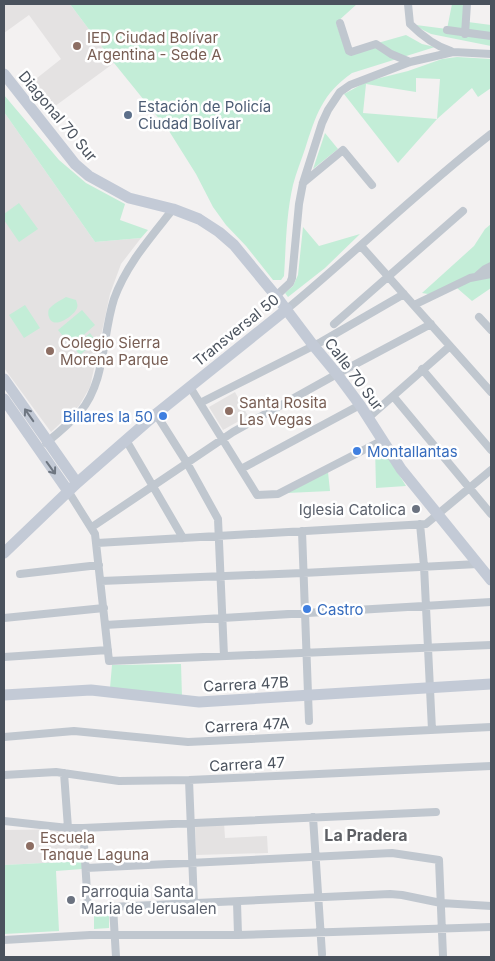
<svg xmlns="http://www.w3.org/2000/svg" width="495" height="961" font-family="Inter,sans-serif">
  <rect width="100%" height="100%" fill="#f3f1f1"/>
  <!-- education -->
  <path fill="#e4e2e2" d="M4,4H70L114,63L47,112L27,86L61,59L29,15L4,33Z
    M4,112L95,242L141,238L121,264L110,294L90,387L79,406L51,432L4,368Z
    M235,392L248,416L223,430L209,407Z
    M224,823L225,838L267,836L268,853L196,855L195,824Z
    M80,829L82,861L4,865V830Z"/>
  <!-- green -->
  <path fill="#c3edd7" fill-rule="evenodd" d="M70,4H357L336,23L346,52L406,35L422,44L435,47L352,73C322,94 316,115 305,149C301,161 296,173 293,185C286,215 286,246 284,276L281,280H273L246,246L226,225L213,207L196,174L169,131L114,63Z
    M452,4H468V22L491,25V46L431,34L423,30L416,25L447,29Z
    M457,57L491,59V88L478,97L472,88L437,119L398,163L344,94L368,81L408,71L442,59ZM416,78L440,79L437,119L363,113L366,84L416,92Z
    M4,95L59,160L86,183L125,204L120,220L148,230L141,238L95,242L4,112Z
    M325,133L338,149L313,169Z
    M19,203L38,229L19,242L4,220V214Z
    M491,224V288L472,301L457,288L428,294L422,293L474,246L485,229Z
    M303,227L319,246L360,234L325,268L288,297L285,293L293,286L298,275Z
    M66,297L76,300C77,303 78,305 77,308C75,315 53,331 49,317C48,315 48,311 49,309C53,304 61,300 66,297Z
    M25,305L40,328L24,338L9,315Z
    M82,310L95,325L71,346L58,330Z
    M90,333L96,341L80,355L73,347Z
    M380,444L406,486L376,488L375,447Z
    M328,472L330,491L287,493Z
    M181,664L182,697L110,688L112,665Z
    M82,861V869L56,871L59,931L4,934V865Z
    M94,911H109V928L94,929Z"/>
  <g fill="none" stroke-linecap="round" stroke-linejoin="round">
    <!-- street -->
    <path stroke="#c0c7cf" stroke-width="8" d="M408,4L410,24C422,36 435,46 451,51
      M340,23L349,51L351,52L376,44L391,54L410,62
      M447,30L491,36
      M465,34L467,4
      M303,183L343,150L372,185
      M361,246L491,392
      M477,276L485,269L491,266
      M276,296L290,283L292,278L299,204L303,183L322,123L328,110L340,92L350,85L410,62L436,56L453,52L491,54
      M414,305L470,278L491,274
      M287,309C356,252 420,189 491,134
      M479,317L491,330
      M334,324L463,211
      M422,369L491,450
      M190,387L257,495L278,494L383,440
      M393,396L491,514
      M200,403L321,342L404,294
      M156,414L187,463L218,519L224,656
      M368,418L450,346
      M126,440L183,538
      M46,443C57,434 70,423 80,412C106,381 102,336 114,299C126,265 151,237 173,209
      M241,469L360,405
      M68,491L95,534L109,661L491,645
      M420,524L424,566L432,730
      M92,527L233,432L337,374L431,324
      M302,531L309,721
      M97,543L426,524L491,470
      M20,574L99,565
      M101,581L303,573L478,564
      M4,618L104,608
      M105,625L491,602
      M4,657L108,650
      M4,737L74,731L188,742L491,727
      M64,773L68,828
      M4,775L56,772L119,781L189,780L491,766
      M189,780L194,904
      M313,817L322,954
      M4,821L68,828H83L436,812
      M83,828L88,908L390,894L402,895L441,903L491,906
      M86,868L392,853L439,860L443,956
      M237,902L238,935
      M113,907L116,957
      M4,940L90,935H238L491,927"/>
    <!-- secondary -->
    <path stroke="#c3cad6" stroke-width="11" d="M4,74L75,164L89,176L129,198L173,209L199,219L219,232L234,245L276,296L313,345L337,374L360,405L401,469L491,580
      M4,379L77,483
      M4,399L68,491
      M4,553L77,483L156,414L287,309
      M4,695L91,690L199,702L491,684"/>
  </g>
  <!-- one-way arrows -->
  <defs><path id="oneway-shaft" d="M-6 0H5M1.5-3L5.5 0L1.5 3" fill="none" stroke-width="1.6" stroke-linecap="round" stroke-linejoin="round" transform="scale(1.25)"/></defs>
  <g stroke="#6e7681">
    <use href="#oneway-shaft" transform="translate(29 415) rotate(-125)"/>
    <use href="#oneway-shaft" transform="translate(51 468) rotate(54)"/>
  </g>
  <!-- markers -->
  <g fill="#8d6e63" stroke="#fff" stroke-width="2">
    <circle cx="77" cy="46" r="5"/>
    <circle cx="50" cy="351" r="5"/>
    <circle cx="229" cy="411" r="5"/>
    <circle cx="30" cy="846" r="5"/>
  </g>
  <circle fill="#5c6f8a" stroke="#fff" stroke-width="2" cx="128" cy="115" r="5"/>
  <g fill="#3f7fe0" stroke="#fff" stroke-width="2">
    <circle cx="163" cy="416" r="5"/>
    <circle cx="357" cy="451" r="5"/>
    <circle cx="307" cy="609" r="5"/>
  </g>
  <g fill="#6b7280" stroke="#fff" stroke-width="2">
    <circle cx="416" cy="509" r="5"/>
    <circle cx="71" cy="900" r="5"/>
  </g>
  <g text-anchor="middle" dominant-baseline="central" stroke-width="5" stroke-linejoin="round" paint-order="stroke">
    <!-- education labels -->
    <g font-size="15" fill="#785e54" stroke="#fff" text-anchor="start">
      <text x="87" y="37">IED Ciudad Bolívar<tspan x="87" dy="17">Argentina - Sede A</tspan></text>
      <text x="60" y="342">Colegio Sierra<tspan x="60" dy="17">Morena Parque</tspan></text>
      <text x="239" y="402">Santa Rosita<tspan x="239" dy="17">Las Vegas</tspan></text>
      <text x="40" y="837">Escuela<tspan x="40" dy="17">Tanque Laguna</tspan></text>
    </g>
    <!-- service labels -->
    <g font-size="15" fill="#4e5e75" stroke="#fff" text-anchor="start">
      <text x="138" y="106">Estación de Policía<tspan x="138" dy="17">Ciudad Bolívar</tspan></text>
    </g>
    <!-- street labels -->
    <g font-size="15" fill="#4a525d" stroke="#fff">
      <text transform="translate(58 116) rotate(50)">Diagonal 70 Sur</text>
      <text transform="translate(236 330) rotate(-39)">Transversal 50</text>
      <text transform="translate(354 374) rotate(53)">Calle 70 Sur</text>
      <text transform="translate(246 684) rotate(-3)">Carrera 47B</text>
      <text transform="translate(247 725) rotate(-3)">Carrera 47A</text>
      <text transform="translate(247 764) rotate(-3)">Carrera 47</text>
    </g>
    <!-- shop labels -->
    <g font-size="15" fill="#366cbe" stroke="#fff" text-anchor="start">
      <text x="153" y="416" text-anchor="end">Billares la 50</text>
      <text x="367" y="451">Montallantas</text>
      <text x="317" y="609">Castro</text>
    </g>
    <!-- worship labels -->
    <g font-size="15" fill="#5b616d" stroke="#fff" text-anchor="end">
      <text x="406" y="509">Iglesia Catolica</text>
      <text x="81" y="891" text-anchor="start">Parroquia Santa<tspan x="81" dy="17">Maria de Jerusalen</tspan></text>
    </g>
    <!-- neighbourhood labels -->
    <g font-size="16" font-weight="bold" fill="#5e6065" stroke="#fff">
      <text x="366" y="835">La Pradera</text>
    </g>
  </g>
  <!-- border -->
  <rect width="495" height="961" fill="none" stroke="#4a525d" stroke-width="10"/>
</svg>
